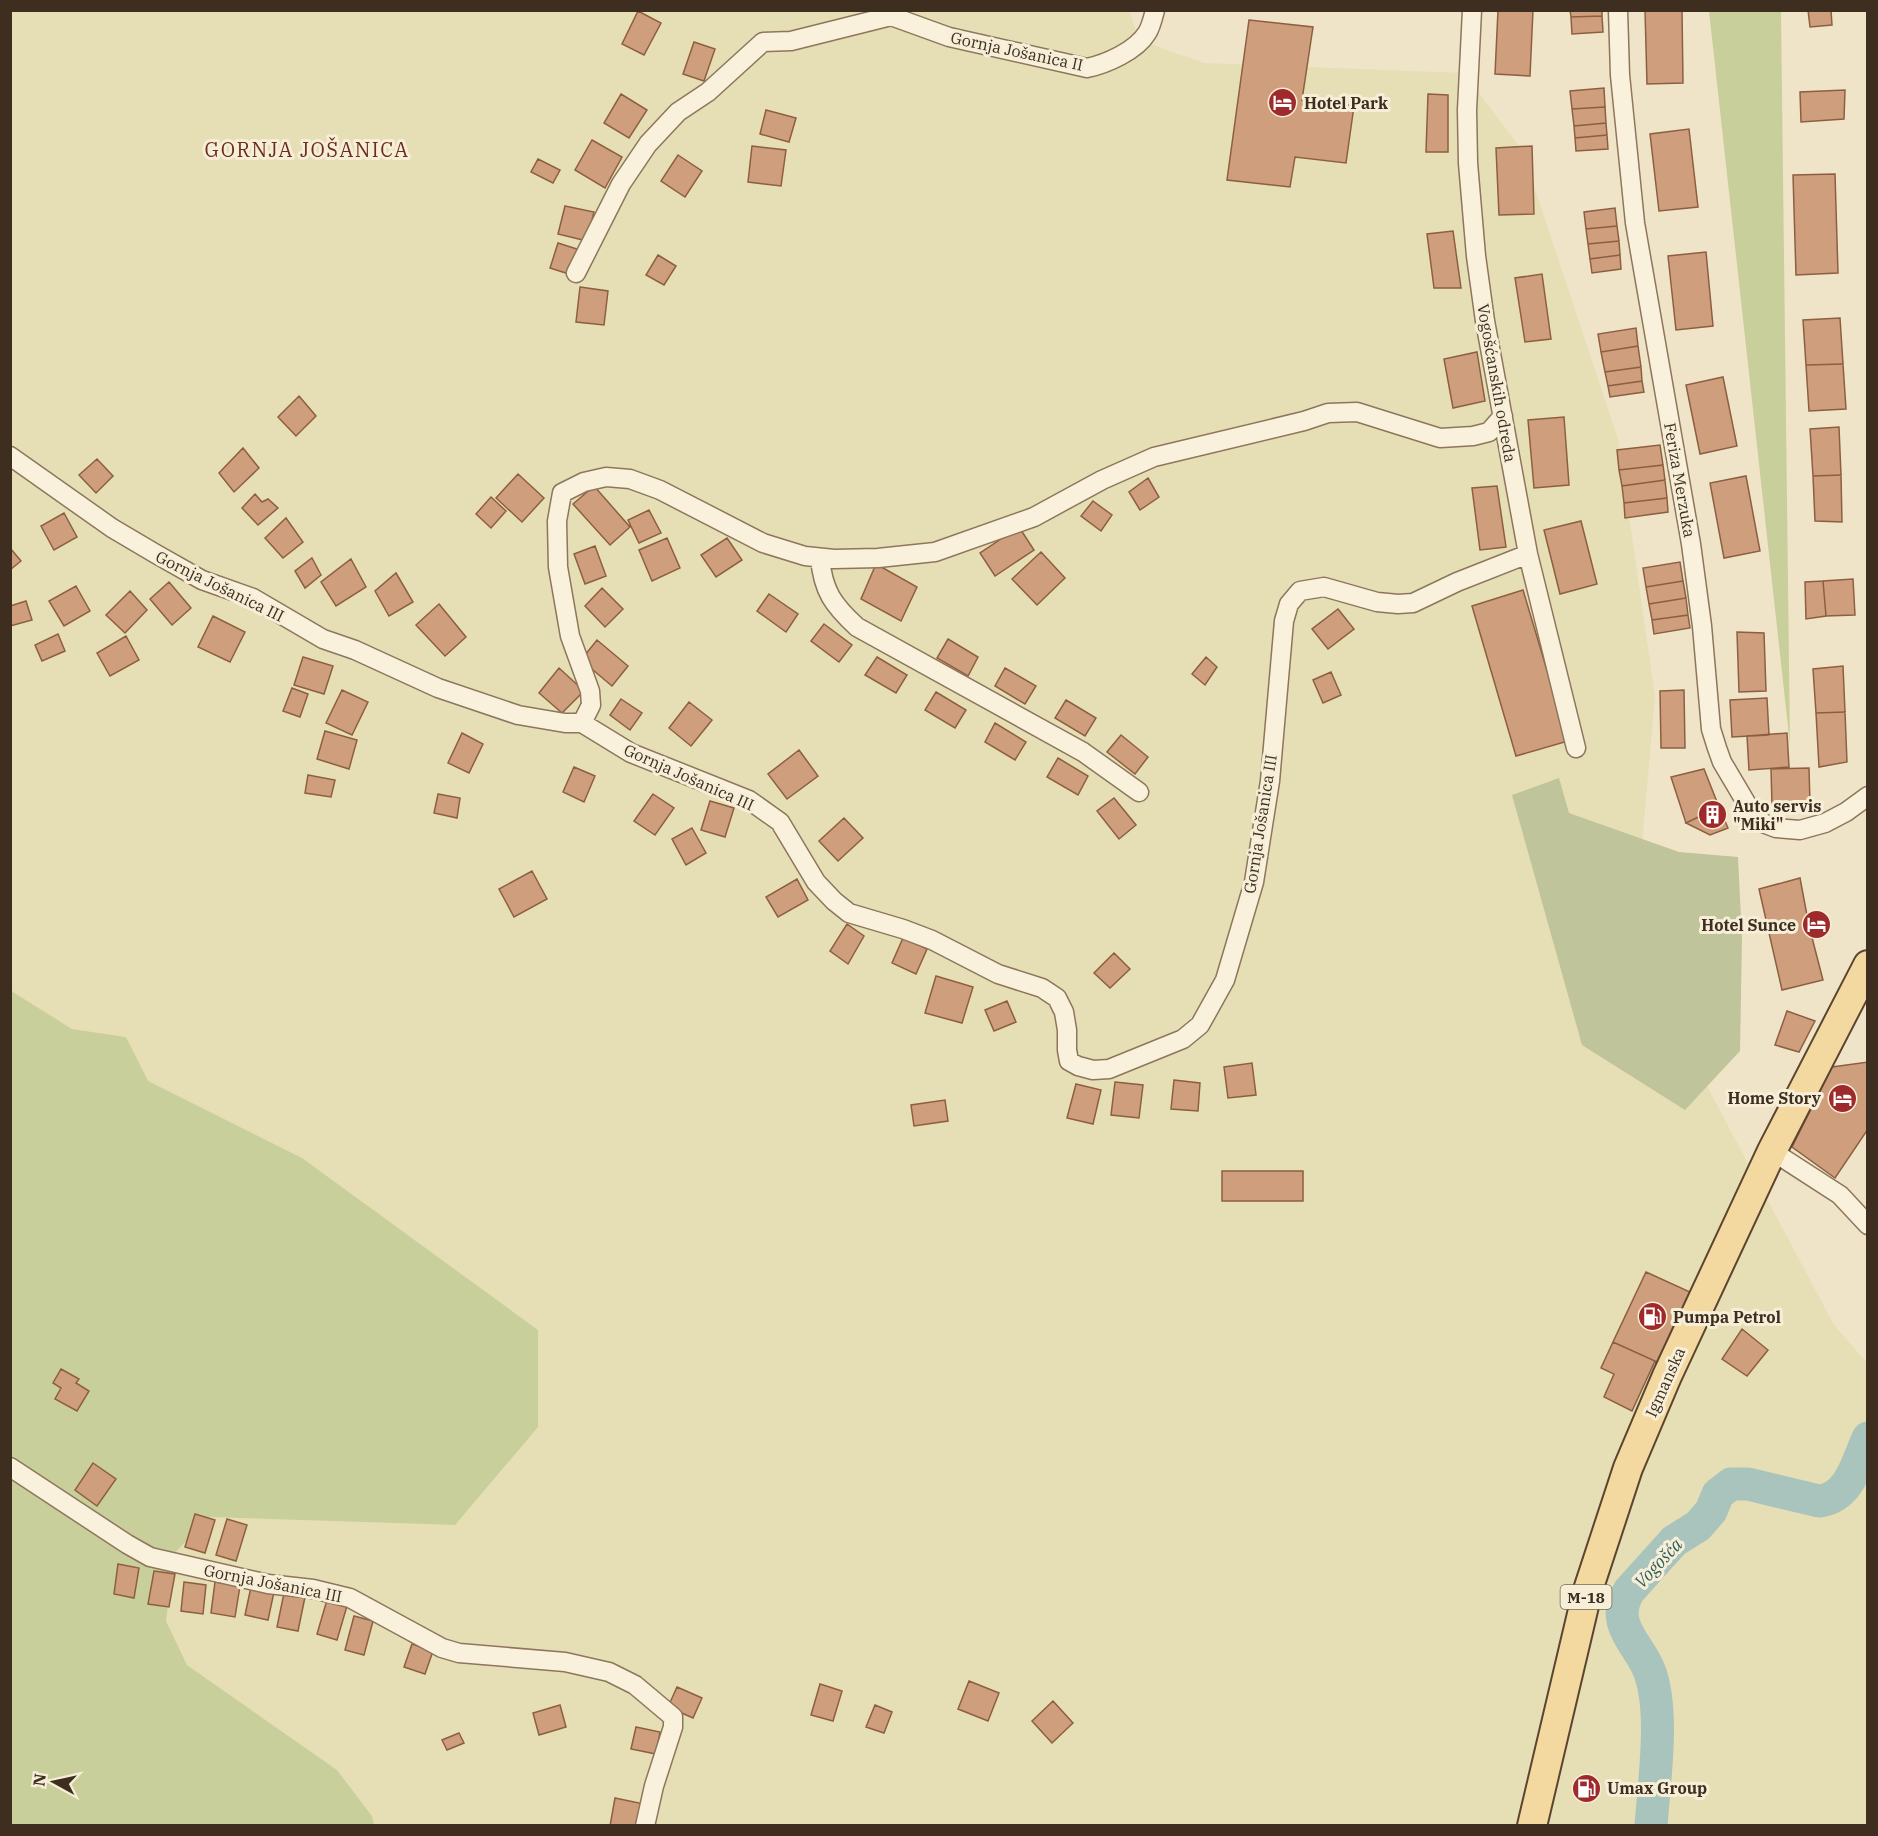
<svg xmlns="http://www.w3.org/2000/svg" width="1878" height="1836" font-family="'IBM Plex Serif',serif">
  <rect width="100%" height="100%" fill="#f0e4c8"/>
  <!-- farmland -->
  <path fill="#e6deb5" d="M1129,10L1139,40L1204,63L1464,73L1522,150L1618,439L1655,696L1641,856L1683,1041L1834,1325L1867,1363V1825H374L372,1816L337,1770L187,1665L166,1621L175,1553L208,1517L455,1525L302,1158L147,1081L126,1037L72,1029L11,990L10,11Z"/>
  <!-- green -->
  <path fill="#c9cf9b" d="M1709,11H1781L1790,745Z
    M10,990L72,1029L126,1037L148,1081L302,1158L538,1330V1427L455,1525L208,1517L175,1553L166,1621L187,1665L337,1770L372,1816L374,1825H11Z"/>
  <!-- cemetery -->
  <path fill="#bfc49a" d="M1559,778L1569,813L1679,852L1738,857L1742,938L1740,1051L1685,1110L1582,1045L1512,795Z"/>
  <g fill="none" stroke-linecap="round" stroke-linejoin="round">
    <!-- river -->
    <path stroke="#a9c4bc" stroke-width="33" d="M1651,1826C1654,1782 1665,1710 1649,1670C1638,1643 1609,1624 1629,1591L1674,1541L1698,1526L1711,1511L1718,1494L1731,1484H1748L1819,1501C1850,1498 1857,1462 1868,1438"/>
  </g>
  <!-- building -->
  <path fill="#cf9f7d" stroke="#8d5f41" stroke-width="1.5" d="M1498,10H1533L1530,76L1495,74Z
    M1570,10H1602V16L1571,17Z
    M1645,10H1682L1683,83L1647,84Z
    M1808,10H1831L1832,25L1810,27Z
    M638,11L661,23L644,55L622,44Z
    M1602,16L1603,32L1572,34L1571,17Z
    M1249,20L1313,27L1302,100L1354,106L1346,163L1295,157L1290,187L1227,180Z
    M694,42L715,49L704,81L683,74Z
    M1604,88L1605,107L1572,109L1570,91Z
    M1845,90L1844,119L1801,122L1800,92Z
    M621,94L647,110L629,138L604,123Z
    M1428,94L1448,95V152H1426Z
    M1605,107L1606,123L1574,126L1572,109Z
    M766,110L796,118L789,142L760,134Z
    M1606,123L1607,135L1575,138L1574,126Z
    M1689,129L1698,207L1659,211L1650,134Z
    M1607,135L1608,149L1576,151L1575,138Z
    M592,140L622,157L605,188L575,170Z
    M752,146L786,150L781,186L748,182Z
    M1532,146L1534,214L1499,215L1496,148Z
    M678,155L702,171L685,197L661,181Z
    M538,159L560,170L553,183L531,172Z
    M1835,174L1838,273L1796,275L1793,175Z
    M565,206L594,212L587,241L558,234Z
    M1615,208L1617,226L1586,229L1584,212Z
    M1617,226L1619,241L1588,244L1586,229Z
    M1453,231L1461,288H1434L1427,234Z
    M1619,241L1620,255L1590,259L1588,244Z
    M558,243L580,250L572,275L550,268Z
    M1706,252L1713,326L1676,330L1668,256Z
    M658,255L676,266L664,285L646,275Z
    M1620,255L1621,269L1592,273L1590,259Z
    M1542,274L1551,339L1525,342L1515,278Z
    M580,287L608,291L604,325L576,322Z
    M1840,318L1843,364L1806,365L1803,320Z
    M1636,328L1638,346L1601,352L1598,334Z
    M1638,346L1641,367L1605,372L1601,352Z
    M1477,352L1485,401L1453,408L1444,359Z
    M1843,364L1846,409L1809,411L1806,365Z
    M1641,367L1642,381L1608,386L1605,372Z
    M1723,377L1737,446L1700,454L1686,385Z
    M1642,381L1644,392L1610,397L1608,386Z
    M299,396L316,416L296,436L278,417Z
    M1564,417L1569,485L1534,488L1528,420Z
    M1839,427L1841,475L1813,476L1810,429Z
    M1660,445L1663,465L1619,470L1617,450Z
    M243,448L259,468L234,492L219,473Z
    M97,459L113,476L96,493L79,475Z
    M1663,465L1665,480L1622,486L1619,470Z
    M518,474L544,498L522,522L496,498Z
    M1841,475L1842,522L1815,521L1813,476Z
    M1746,476L1760,551L1724,558L1710,483Z
    M1148,478L1159,497L1140,510L1129,492Z
    M1665,480L1667,498L1624,503L1622,486Z
    M594,486L630,527L610,545L573,504Z
    M1497,486L1506,547L1480,550L1472,488Z
    M255,494L262,502L268,499L278,508L258,525L242,508Z
    M491,497L506,511L491,528L476,514Z
    M1667,498L1668,512L1625,518L1624,503Z
    M1093,501L1112,515L1101,531L1081,516Z
    M649,510L661,533L639,543L628,520Z
    M64,513L77,537L54,550L41,526Z
    M286,518L303,542L283,558L265,538Z
    M1581,521L1597,584L1560,594L1544,530Z
    M1019,527L1034,550L995,576L980,553Z
    M667,538L680,568L652,581L639,550Z
    M727,538L742,560L716,577L701,555Z
    M595,546L606,576L585,584L574,554Z
    M10,548L21,561L10,570Z
    M1041,552L1065,578L1037,605L1012,579Z
    M312,558L321,575L305,588L295,571Z
    M351,559L366,587L336,606L321,582Z
    M1680,562L1683,581L1646,587L1643,568Z
    M876,564L917,587L901,621L861,599Z
    M396,573L413,602L389,616L375,591Z
    M1853,579L1855,615L1826,616L1823,581Z
    M1683,581L1686,598L1649,604L1646,587Z
    M1823,581L1826,616L1806,619L1805,582Z
    M169,582L191,608L172,625L150,599Z
    M76,586L90,611L64,626L49,601Z
    M602,588L623,609L605,627L585,606Z
    M1523,590L1568,741L1516,756L1472,606Z
    M130,591L147,610L125,633L106,615Z
    M769,594L798,614L786,632L757,611Z
    M1686,598L1688,615L1652,620L1649,604Z
    M26,601L32,620L10,626V606Z
    M439,604L466,637L445,656L416,625Z
    M1338,609L1354,629L1328,649L1312,629Z
    M1688,615L1690,628L1654,634L1652,620Z
    M213,616L245,632L230,662L198,647Z
    M824,624L852,645L839,662L811,641Z
    M1737,632L1764,633L1766,691L1739,692Z
    M58,634L65,651L42,661L35,645Z
    M126,636L139,660L110,676L97,653Z
    M948,639L978,657L968,676L937,658Z
    M597,640L628,666L612,686L581,660Z
    M303,657L333,666L324,694L294,685Z
    M877,657L907,675L896,693L865,675Z
    M1206,657L1217,667L1205,685L1192,674Z
    M1843,666L1845,712L1816,713L1813,669Z
    M559,668L584,691L562,713L539,693Z
    M1005,668L1036,686L1025,704L995,686Z
    M1331,672L1341,695L1323,703L1313,680Z
    M292,688L308,694L300,717L283,711Z
    M342,690L368,702L352,735L326,723Z
    M1684,690L1685,748H1661L1660,691Z
    M936,692L966,710L955,728L925,710Z
    M1767,698L1769,735L1732,737L1730,700Z
    M621,699L642,713L630,730L610,715Z
    M1066,700L1096,718L1085,736L1055,718Z
    M689,702L712,720L691,746L669,728Z
    M1845,712L1847,762L1819,767L1816,713Z
    M995,723L1026,742L1015,760L985,742Z
    M325,731L357,740L349,769L317,759Z
    M462,733L483,744L469,773L448,763Z
    M1787,733L1789,767L1749,770L1747,736Z
    M1121,735L1148,757L1135,774L1107,752Z
    M799,750L818,776L787,799L768,774Z
    M1058,758L1088,776L1078,795L1047,777Z
    M574,767L595,776L584,802L563,792Z
    M1809,768L1810,804L1772,805L1771,769Z
    M1704,769L1719,807L1686,823L1671,777Z
    M308,775L335,780L331,797L305,793Z
    M438,794L460,798L457,818L434,813Z
    M653,794L674,808L655,835L634,821Z
    M1114,798L1136,825L1119,839L1097,811Z
    M710,801L734,808L725,837L701,830Z
    M1719,807L1728,828L1710,835L1686,823Z
    M844,818L863,838L838,861L819,841Z
    M692,828L706,853L686,865L672,839Z
    M532,871L547,899L514,917L499,889Z
    M1800,878L1809,926L1823,980L1782,990L1759,889Z
    M797,879L808,900L778,917L766,897Z
    M847,924L864,936L848,964L830,951Z
    M903,938L927,949L916,974L892,963Z
    M1114,953L1130,969L1110,988L1094,973Z
    M936,976L973,987L962,1023L925,1013Z
    M1007,1001L1016,1022L994,1031L985,1010Z
    M1787,1011L1815,1021L1799,1052L1775,1045Z
    M1868,1062V1129L1835,1178L1792,1147L1832,1067Z
    M1252,1063L1256,1095L1228,1098L1224,1067Z
    M1174,1080L1200,1083L1198,1111L1171,1109Z
    M1115,1082L1143,1085L1139,1118L1111,1115Z
    M1076,1084L1101,1090L1093,1124L1067,1118Z
    M945,1100L948,1121L914,1126L911,1105Z
    M1222,1171H1303V1201H1222Z
    M1646,1272L1690,1292L1657,1362L1613,1342Z
    M1742,1329L1768,1350L1747,1376L1722,1359Z
    M1613,1342L1655,1361L1632,1411L1604,1397L1614,1374L1601,1368Z
    M61,1369L79,1379L76,1383L89,1391L77,1411L55,1399L61,1388L53,1383Z
    M93,1463L116,1479L97,1506L75,1490Z
    M195,1514L215,1520L205,1553L185,1547Z
    M227,1519L247,1525L236,1561L216,1555Z
    M118,1564L139,1568L134,1598L114,1594Z
    M154,1571L175,1574L169,1607L148,1604Z
    M184,1582L206,1585L203,1614L181,1611Z
    M215,1582L240,1586L235,1617L211,1613Z
    M251,1587L274,1592L268,1620L245,1615Z
    M284,1593L305,1597L298,1631L277,1627Z
    M327,1600L347,1606L337,1640L317,1634Z
    M354,1616L373,1621L364,1655L345,1650Z
    M412,1644L433,1651L425,1674L404,1667Z
    M969,1681L999,1693L988,1721L958,1709Z
    M820,1684L842,1691L833,1721L811,1715Z
    M677,1687L702,1698L693,1718L668,1707Z
    M1053,1701L1073,1723L1052,1743L1032,1721Z
    M560,1705L566,1727L539,1735L533,1713Z
    M875,1705L892,1712L884,1733L866,1727Z
    M636,1727L660,1732L656,1754L631,1749Z
    M459,1733L464,1743L447,1750L442,1740Z
    M615,1798L644,1804L639,1826H610Z"/>
  <g fill="none" stroke-linecap="round" stroke-linejoin="round">
    <defs>
      <path id="street" d="M887,10L891,16L949,37L1087,68C1106,64 1136,51 1147,33C1151,27 1153,18 1155,10
        M1472,10L1467,110L1468,163L1476,256L1485,321L1528,554L1576,748
        M1618,10L1620,75L1635,223L1691,544L1702,626L1711,729L1717,748L1722,762L1751,811L1763,823L1776,828L1800,830L1825,823L1846,812L1868,796
        M576,273L621,184L648,144L678,112L708,92L763,42L791,41L891,16
        M10,456L112,528L156,554L202,580L253,598L323,639L355,650L438,688L518,715L565,723H582L591,705L590,691L570,636L558,567L557,521L562,493L584,482L606,477L630,479L660,490L763,543L805,556L834,559L878,558L935,552L1034,517L1102,480L1154,457L1304,421L1328,413L1357,412L1440,438L1473,436L1489,432L1503,416
        M820,558C823,591 833,605 857,627L1083,752L1139,792
        M582,723L631,753L749,800L780,822L816,882L834,901L849,913L903,929L932,940L998,974L1042,988L1057,998L1064,1012L1067,1030V1050L1069,1061L1078,1066L1093,1070L1109,1069L1183,1039L1200,1025L1225,980L1254,882L1270,781L1284,621L1289,604L1300,591L1324,587L1377,602L1398,604L1413,603L1457,582L1528,554
        M1772,1151L1840,1195L1868,1225
        M10,1467L127,1544L150,1557L268,1584L313,1589L350,1598L442,1648L459,1653L565,1662L609,1672L635,1685L673,1717V1727L654,1786L645,1826"/>
      <path id="primary" d="M1532,1826L1587,1593L1628,1468L1667,1376L1772,1151L1868,965"/>
    </defs>
    <!-- street casing -->
    <use href="#street" stroke="#8d765c" stroke-width="21"/>
    <!-- primary casing -->
    <use href="#primary" stroke="#5b4430" stroke-width="32"/>
    <!-- street -->
    <use href="#street" stroke="#faf1dc" stroke-width="18"/>
    <!-- primary -->
    <use href="#primary" stroke="#f3d9a0" stroke-width="28"/>
  </g>
  <!-- icons -->
  <defs>
    <symbol id="hotel-disc" viewBox="-11 -11 22 22"><circle r="9.5" fill="#9e2a2b" stroke="#f7eed8"/><path d="M-6-4.5h1.5V1H6V5H4.5V3h-9V5H-6ZM-4 0a1.8 1.8 0 1 1 3.6 0ZM.5 0V-2.5h3Q6-2.5 6 0Z" fill="#fff"/></symbol>
    <symbol id="building-disc" viewBox="-11 -11 22 22"><circle r="9.5" fill="#9e2a2b" stroke="#f7eed8"/><path d="M-4-6H4V6H1V3H-1V6H-4ZM-2.5-4.3h1.7v1.8h-1.7ZM.8-4.3h1.7v1.8H.8ZM-2.5-1h1.7V.8h-1.7ZM.8-1h1.7V.8H.8Z" fill="#fff"/></symbol>
    <symbol id="fuel-disc" viewBox="-11 -11 22 22"><circle r="9.5" fill="#9e2a2b" stroke="#f7eed8"/><path d="M-5.5-6h7V0h2V4h1.3V-2.5L3-4.5l.8-.8L6-3V5H2.5V1h-1V6h-7ZM-4.2-4.7v3.2H.2V-4.7Z" fill="#fff"/></symbol>
  </defs>
  <g fill-rule="evenodd">
    <use href="#hotel-disc" x="1266" y="86" width="33" height="33"/>
    <use href="#building-disc" x="1696" y="798" width="33" height="33"/>
    <use href="#hotel-disc" x="1800" y="908" width="33" height="33"/>
    <use href="#hotel-disc" x="1826" y="1082" width="33" height="33"/>
    <use href="#fuel-disc" x="1636" y="1300" width="33" height="33"/>
    <use href="#fuel-disc" x="1570" y="1772" width="33" height="33"/>
  </g>
  <g text-anchor="middle" dominant-baseline="central" stroke-width="6" stroke-linejoin="round" paint-order="stroke">
    <!-- shield labels -->
    <rect fill="#f7eed8" stroke="#756857" stroke-width="1.5" x="1560.5" y="1585" width="51" height="24" rx="4.5"/>
    <g font-size="15" font-weight="bold" fill="#3d2e20">
      <text x="1586" y="1597">M-18</text>
    </g>
    <!-- street labels -->
    <g font-size="16" fill="#3d2e20" stroke="#f7eed8">
      <text transform="translate(1017 51) rotate(12)">Gornja Jošanica II</text>
      <text transform="translate(1497 383) rotate(80)">Vogošćanskih odreda</text>
      <text transform="translate(1680 480) rotate(80)">Feriza Merzuka</text>
      <text transform="translate(220 586) rotate(26)">Gornja Jošanica III</text>
      <text transform="translate(689 777) rotate(24)">Gornja Jošanica III</text>
      <text transform="translate(1260 824) rotate(-81)">Gornja Jošanica III</text>
      <text transform="translate(1665 1382) rotate(-66)">Igmanska</text>
      <text transform="translate(273 1583) rotate(11)">Gornja Jošanica III</text>
    </g>
    <!-- poi labels -->
    <g font-size="16" font-weight="bold" fill="#3d2e20" stroke="#f7eed8" text-anchor="start">
      <text x="1304" y="103">Hotel Park</text>
      <text x="1733" y="806">Auto servis<tspan x="1733" dy="18">"Miki"</tspan></text>
      <text x="1796" y="925" text-anchor="end">Hotel Sunce</text>
      <text x="1821" y="1098" text-anchor="end">Home Story</text>
      <text x="1673" y="1317">Pumpa Petrol</text>
      <text x="1607" y="1788">Umax Group</text>
    </g>
    <!-- water labels -->
    <g font-size="18" font-style="italic" fill="#2f5d5a" stroke="#f7eed8">
      <text transform="translate(1658 1563) rotate(-47)">Vogošća</text>
    </g>
    <!-- quarter labels -->
    <g font-size="20" letter-spacing="1.5" fill="#6b2e1e" stroke="#f7eed8">
      <text x="307" y="149">GORNJA JOŠANICA</text>
    </g>
  </g>
  <!-- border -->
  <rect width="1878" height="1836" fill="none" stroke="#3d2e20" stroke-width="24"/>
  <!-- north arrow -->
  <g transform="translate(54 1782) rotate(278)" stroke="#f7eed8" stroke-width="4.5" paint-order="stroke">
  <path d="M0-4.5L10 22L0 15L-10 22Z" fill="#3d2e20"/>
  <text y="-9" font-size="16" font-weight="bold" text-anchor="middle" fill="#3d2e20">N</text>
  </g>
</svg>
